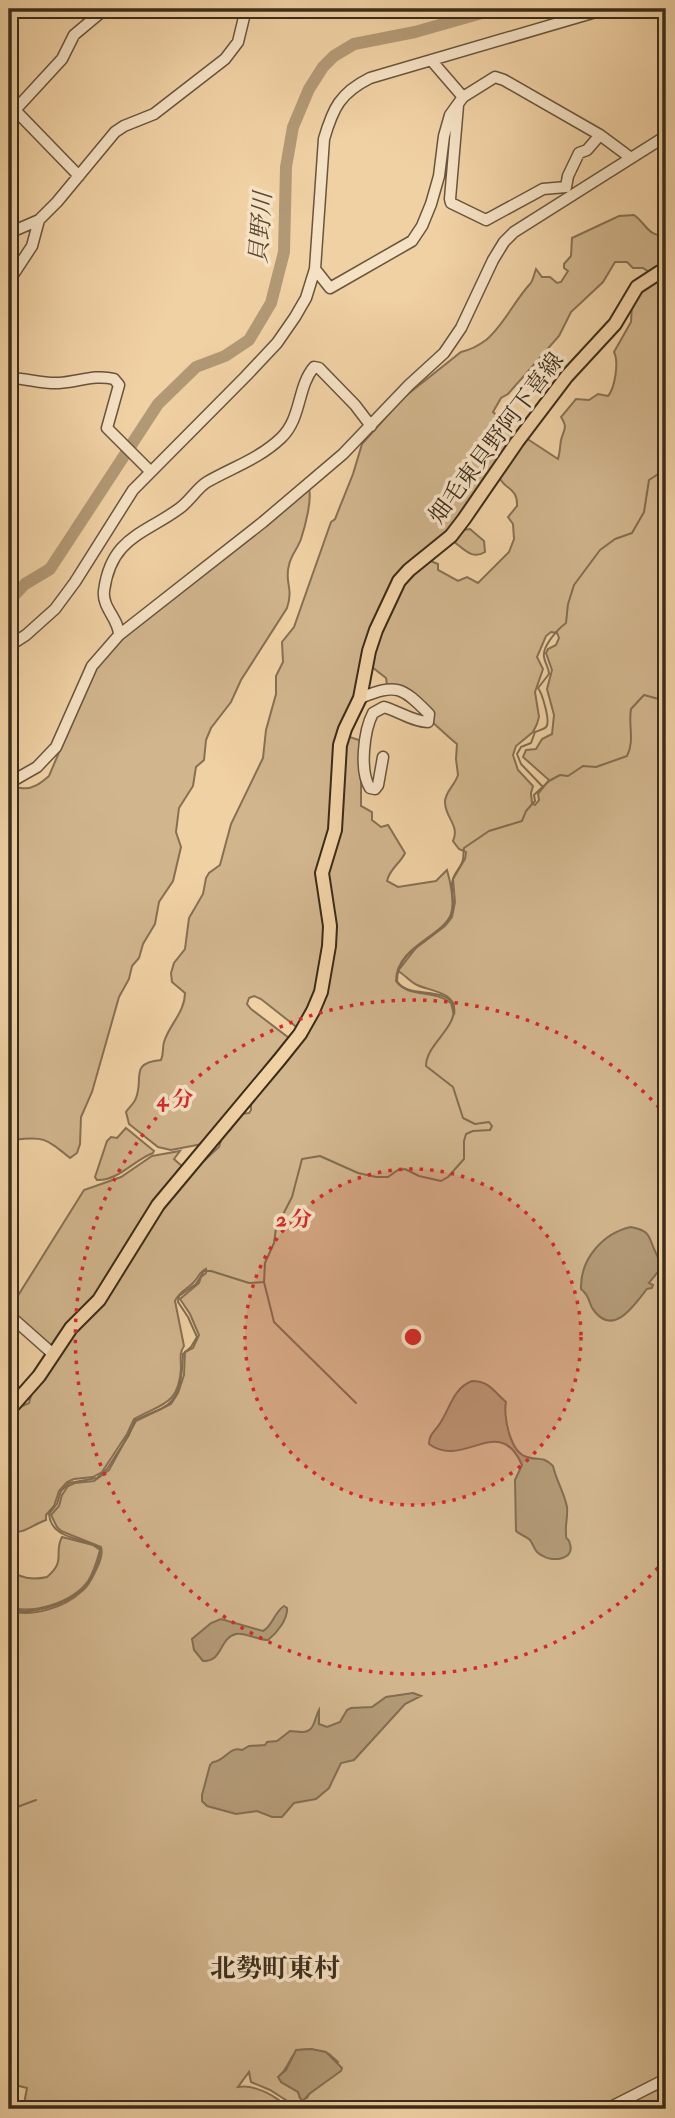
<svg xmlns="http://www.w3.org/2000/svg" width="675" height="2118" font-family="'IM FELL Double Pica','Noto Serif JP',serif">
  <rect width="100%" height="100%" fill="#f0d1a4"/>
  <filter id="stains"><feTurbulence type="fractalNoise" baseFrequency=".00286" numOctaves="4"/><feColorMatrix values="0 0 0 0 .2 0 0 0 0 .09 0 0 0 0 .02 0 0 0 .5 -.17"/></filter>
  <radialGradient id="worn" r=".72"><stop offset=".6" stop-color="#630" stop-opacity="0"/><stop offset="1" stop-color="#630" stop-opacity=".3"/></radialGradient>
  <!-- green -->
  <path fill="#d1b58d" stroke="#867054" stroke-width="2" fill-rule="evenodd" d="M634,215C645,222 649,239 666,234V262L649,272L643,268H633L627,262H615L603,282L571,312L559,336L508,394L501,398L493,412L513,430L514,438L449,533L408,566L340,731L332,826L327,849L326,923L319,986L299,1029L261,999L254,996L249,998L247,1004L251,1009L289,1038L202,1144L171,1150L158,1147L129,1124L126,1112C129,1107 134,1104 136,1098C144,1078 129,1063 161,1060C164,1053 162,1049 164,1042C169,1025 185,1012 185,993L172,982L171,973L174,963L185,949L189,918L203,894L206,878L209,873L220,865L231,824L263,758L266,730L276,694V676L283,662L282,642L294,627L331,522L335,519L353,474L362,444L403,398L461,352C470,350 478,346 486,340C503,326 515,300 530,284C533,281 534,274 536,269L542,277H550L557,283L561,282L568,271L564,268V264L571,256L572,238L619,216Z
    M666,274V2075L599,2109H300L270,2090L251,2082L249,2072L238,2087C257,2084 276,2097 291,2109H23L27,2088L15,2085L9,2106L11,2108L9,2109V1611C33,1617 64,1608 82,1591C90,1585 93,1576 97,1568C101,1560 103,1554 101,1547L61,1531L57,1527L51,1515L59,1506L62,1495L68,1486L75,1483L94,1481L109,1470L136,1421L171,1404L178,1393L184,1375L185,1352L193,1348L199,1335L190,1314L180,1299L199,1283L201,1277L206,1273V1269C199,1272 199,1277 193,1283C186,1290 179,1292 175,1301L184,1346C179,1353 181,1360 181,1368C179,1406 160,1404 134,1419L127,1434L102,1472L93,1477L74,1479L67,1482L59,1491L54,1506L46,1515V1520C32,1525 25,1534 9,1532V1418L18,1408L29,1403L32,1392L160,1209L195,1164L205,1160L219,1147L222,1137L231,1129L234,1120L240,1114L249,1113L251,1110V1100L324,996L327,869L347,739L350,737L359,740L361,746V806L372,812V820L381,827L388,825L405,853C400,864 390,868 387,881L398,887L436,881L447,870C450,880 455,903 451,914C443,937 396,946 396,981C407,998 434,989 451,1003L454,1015C458,992 433,992 417,985C410,982 405,975 398,971L416,948L445,926L452,917L455,902L453,879L465,859L466,852L459,849L453,841C460,825 445,818 445,802C445,792 455,785 458,775L456,759L457,744C442,732 405,694 388,691L386,678L372,667C374,640 391,595 411,574C416,569 422,565 428,560L438,564V570L458,581L467,577L478,583L509,552L514,539L513,524L508,517L517,506C518,486 503,490 499,476L526,438L558,459C560,453 560,446 561,440C564,429 568,428 561,417L576,399L589,400L598,394L608,396C615,388 619,362 614,352L631,322L632,303L641,289ZM551,632L557,633L559,638L556,645L548,649L546,653L552,670L547,689L554,715L552,734L542,739L536,749L526,750L523,757L549,780L538,794L539,800L535,805L532,803L531,793L533,786L518,770L513,755L516,746L533,732L537,724L539,717L535,692L543,669L537,657L546,636ZM311,2049L329,2054L338,2062L327,2079L309,2094L307,2098H300L298,2092L281,2082L280,2075C288,2069 291,2053 299,2050C303,2049 307,2050 311,2049Z
    M309,489C312,500 305,527 301,539C298,548 291,555 289,565C284,583 294,587 287,608L241,680L231,702L211,728L206,740L204,760L196,767L193,786L179,808L176,832L181,847L173,881L159,902L155,924L143,944L139,958L132,966L129,979L119,997L92,1092L81,1117L80,1144L77,1153L70,1158C43,1136 44,1137 9,1140V788C20,785 9,787 21,788C32,790 41,783 49,776L90,679L97,667L115,645Z
    M470,529L484,541L485,552C472,560 464,549 453,541L463,530Z
    M126,1128L154,1151L153,1153C134,1160 118,1181 97,1180L95,1177L107,1141L111,1137L117,1138Z
    M180,1151L174,1159L183,1167L154,1203L95,1298L54,1347L48,1346L10,1314L9,1310L84,1190L121,1177L152,1156Z
    M62,1537L93,1545L100,1550C97,1561 94,1572 88,1581C73,1602 33,1615 9,1607V1568C18,1579 34,1580 47,1577C67,1560 53,1554 62,1537Z
    M666,2084V2109H622C632,2097 648,2090 663,2090Z"/>
  <!-- water -->
  <path fill="#b29975" stroke="#826d51" stroke-width="2" d="M631,1227C651,1231 648,1236 655,1251C658,1258 660,1260 661,1268L649,1283L653,1285L652,1288L647,1289C635,1304 615,1336 595,1312C587,1303 592,1298 581,1289C580,1259 603,1233 631,1227Z
    M472,1381C490,1381 494,1392 506,1402C503,1415 510,1453 527,1457C538,1461 542,1455 553,1466C556,1480 564,1492 567,1507C568,1517 565,1525 566,1534C566,1543 568,1535 570,1544C575,1560 552,1562 543,1556C534,1552 535,1547 530,1540C526,1536 520,1535 516,1531L515,1480L522,1465C499,1412 464,1470 429,1444C429,1433 437,1430 442,1420C451,1405 454,1388 472,1381Z
    M284,1606L287,1608C288,1619 277,1633 268,1640C258,1640 244,1632 236,1634C219,1638 223,1662 203,1661L194,1650L192,1639L211,1623L221,1619L263,1631C273,1626 274,1612 284,1606Z
    M413,1693L421,1696L405,1704L354,1760L341,1763L329,1788L316,1799L294,1803L282,1817H272L257,1811L236,1814L207,1806L202,1801V1795L210,1765L213,1762C225,1761 229,1746 242,1750L249,1746L265,1745L267,1742L277,1741L290,1731C294,1731 298,1732 302,1732C315,1732 314,1719 319,1710V1724L327,1727L340,1722L347,1710L351,1708L372,1707L386,1697Z
    M311,2049L326,2052L342,2068L341,2071L309,2094L303,2101L300,2098L298,2092L281,2082L278,2077L286,2070L296,2050Z"/>
  <g fill="none" stroke-linecap="round" stroke-linejoin="round">
    <!-- stream -->
    <path stroke="#826d51" stroke-width="2" d="M542,786L521,764L517,754L521,747L531,743L535,732C537,731 545,729 546,727C551,722 542,693 538,688L549,674C549,667 545,664 544,657C542,646 558,629 566,623L568,604L574,585L600,550L615,539L632,533L644,512L649,480L666,469
      M264,1282L274,1322L356,1403
      M9,1609C32,1616 65,1605 83,1589C89,1584 92,1576 95,1570C98,1562 101,1556 100,1548C83,1537 51,1540 49,1514L57,1504L61,1491L69,1483L97,1478L107,1469L129,1435L135,1420C143,1416 152,1413 161,1409C182,1399 182,1374 183,1354L191,1347L197,1337L188,1317L178,1302L179,1296L196,1284L204,1271H211L249,1283L264,1282L265,1263L274,1243L276,1228L292,1197L302,1159L320,1156L358,1173L376,1177H388L398,1170L405,1169L419,1176L441,1181L448,1177L464,1159V1141L466,1134L473,1131L490,1130L492,1126L489,1122L475,1124L463,1118L453,1087L426,1066C426,1043 460,1027 453,1003C438,986 408,999 397,981C397,950 433,941 448,920C457,908 451,896 452,883C453,873 462,867 463,859C464,855 463,852 464,848L489,831L522,821L526,811L535,801L534,795L549,781L560,775L568,776L583,766L596,767L627,756C635,741 628,724 631,709L644,695L666,701
      M9,1810L36,1800"/>
    <!-- river -->
    <path stroke="#b29975" stroke-width="12" d="M9,601L25,584L50,569L158,404L196,367L225,356L249,340L271,303L284,252L286,167L293,127L309,89L323,67L334,56L354,44L415,32L496,9"/>
    <defs>
      <path id="minor" d="M431,60L463,97
        M458,105L450,199L451,203L486,220L543,189L566,187L568,176L579,153L587,150L600,135
        M79,176L15,110L62,59L74,35L105,9
        M9,233L39,220L57,202L115,132L124,126L154,114L225,59L238,42L246,9
        M315,269L330,288L412,241L422,226L431,204L439,176L444,136L450,115L463,97L495,77L504,80L600,135L631,158
        M9,281L32,246L39,220
        M9,378C26,378 42,384 59,383C78,382 95,374 114,379L119,385L107,428L151,472
        M119,635C119,619 102,608 104,591C111,537 145,534 180,508C191,500 197,488 207,482C233,467 259,459 281,438C302,418 297,387 314,367L319,368L355,405L371,426
        M9,646L26,635L55,609L75,582L133,490L246,376L277,343L295,317L306,298L315,269L324,139C333,108 340,93 370,78L606,9
        M360,698C397,683 402,687 429,714L428,722C414,722 398,711 384,707L373,713C364,730 359,771 370,788L375,789L378,785L383,757
        M9,783L37,767L56,747L92,666L119,635L263,522L343,454L409,385L444,353L461,328L493,260L504,242L514,232L666,136
        M9,1315L53,1354
        M607,2109L666,2079"/>
      <path id="major" d="M9,1410L39,1376L71,1328L99,1300L158,1205L280,1059L300,1034L313,1011L321,992L329,946L330,926L322,873L335,830L340,745L345,729L360,698L369,651L376,630L399,581L409,570L451,536L464,519L517,442L567,376L615,324L637,287L660,272L666,271"/>
    </defs>
    <!-- minor casing -->
    <use href="#minor" stroke="#68553c" stroke-width="13"/>
    <!-- major casing -->
    <use href="#major" stroke="#3b2c1a" stroke-width="16"/>
    <!-- minor -->
    <use href="#minor" stroke="#f5e1c4" stroke-width="10"/>
    <!-- major -->
    <use href="#major" stroke="#f0d1a4" stroke-width="12"/>
  </g>
  <!-- distance rings -->
  <circle cx="413" cy="1337" r="168" fill="#d62828" fill-opacity=".12"/>
  <g fill="none" stroke="#d62828" stroke-width="3.5" stroke-dasharray="3.5 7">
    <circle cx="413" cy="1337" r="168"/>
    <path d="M665 1560A337 337 0 1 1 665 1114"/>
  </g>
  <g text-anchor="middle" dominant-baseline="central" stroke-width="7" stroke-linejoin="round" paint-order="stroke">
    <!-- street labels -->
    <g font-size="23" fill="#3b2c1a" stroke="#f5e1c4">
      <text transform="translate(496 438) rotate(-53)">畑毛東貝野阿下喜線</text>
    </g>
    <!-- water labels -->
    <g font-size="24" font-style="italic" fill="#594731" stroke="#f5e1c4">
      <text transform="translate(261 228) rotate(-86)">貝野川</text>
    </g>
    <!-- quarter labels -->
    <g font-size="26" font-weight="bold" fill="#3b2c1a" stroke="#f5e1c4">
      <text x="275" y="1969">北勢町東村</text>
    </g>
  </g>
  <circle cx="413" cy="1337" r="10" fill="#d62828" stroke="#f5e1c4" stroke-width="3.5"/>
  <g font-size="21" text-anchor="middle" font-weight="bold" fill="#d62828" stroke="#f5e1c4" stroke-width="7" stroke-linejoin="round" paint-order="stroke">
    <text x="175" y="1106">4 分</text>
    <text x="294" y="1226">2 分</text>
  </g>
  <!-- margin -->
  <rect width="675" height="2118" fill="none" stroke="#f0d1a4" stroke-width="35"/>
  <rect x="10" y="10" width="654" height="2097" fill="none" stroke="#3b2c1a" stroke-width="3.5"/>
  <rect x="18" y="18" width="640" height="2083" fill="none" stroke="#3b2c1a" stroke-width="2"/>
  <rect width="100%" height="100%" filter="url(#stains)"/>
  <rect width="100%" height="100%" fill="url(#worn)"/>
</svg>
